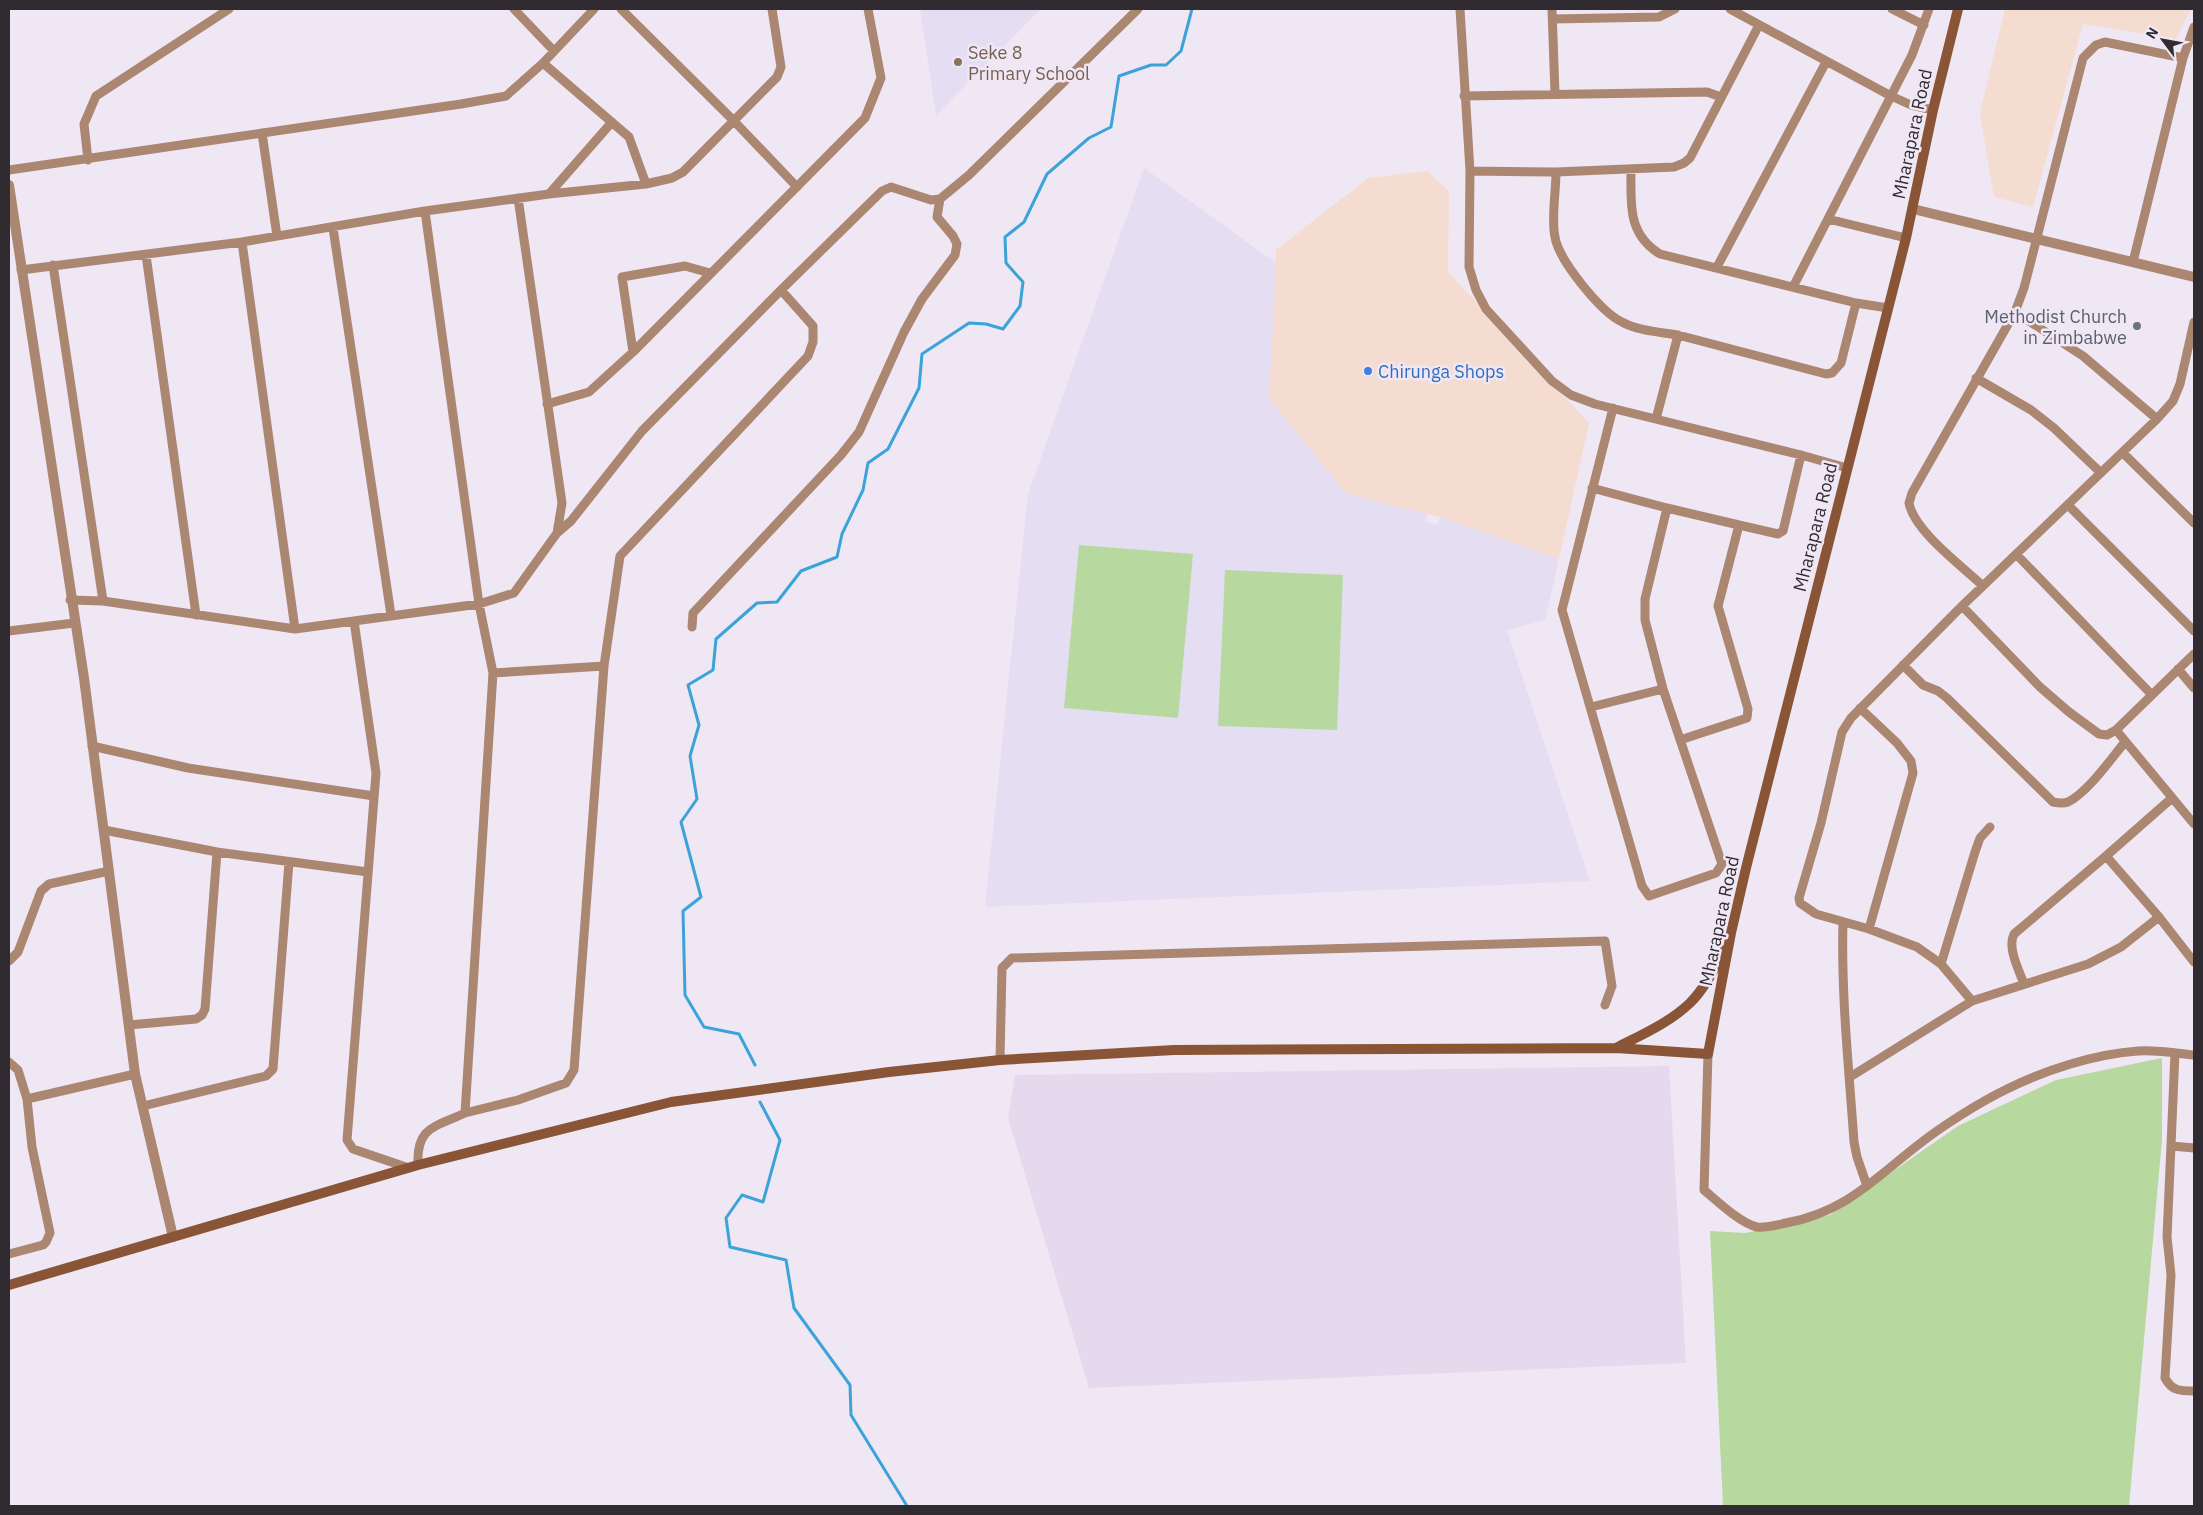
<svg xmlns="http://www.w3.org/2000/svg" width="2203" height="1515" font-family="'IBM Plex Sans',sans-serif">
  <rect width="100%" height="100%" fill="#f0e7f5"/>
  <!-- commercial -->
  <path fill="#f4dcd1" d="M2005,9H2191L2176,39L2083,24L2033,207L1994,197L1980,113Z
    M1427,171L1449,191L1448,272L1589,423L1559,559L1440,517L1347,494L1269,399L1276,250L1368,178Z"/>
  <!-- built -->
  <path fill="#e6d9ed" d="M1669,1066L1686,1363L1089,1388L1008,1118L1015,1075Z"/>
  <!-- education -->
  <path fill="#e5ddf2" d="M920,9H1041L936,115Z
    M1144,168L1276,263L1269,399L1347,494L1427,514L1426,522L1437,525L1440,517L1559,559L1545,620L1507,630L1590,881L985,907L1028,494Z"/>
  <!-- green -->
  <path fill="#b7d89e" d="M1079,545L1193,554L1178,718L1064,708Z
    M1225,570L1343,575L1337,730L1218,726Z
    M2162,1058V1140L2129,1506H1723L1710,1231L1745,1233L1830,1215L1958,1126L2056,1080Z"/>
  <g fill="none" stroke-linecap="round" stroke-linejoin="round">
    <!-- stream -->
    <path stroke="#3ca3d8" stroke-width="3" d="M755,1065L739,1034L704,1027L685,995L683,911L701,897L681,822L697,799L690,756L699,725L688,685L713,670L716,639L757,603L777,602L801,571L837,557L842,534L863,490L868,463L888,449L919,388L922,354L969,323L986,324L1003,329L1020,306L1023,282L1006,263L1005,237L1024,222L1047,174L1089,138L1111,127L1119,76L1151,65H1166L1181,51L1192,9
      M760,1102L780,1140L763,1202L742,1195L726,1218L730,1247L786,1260L794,1308L850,1385L851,1415L907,1506"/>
    <!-- minor -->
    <path stroke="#ab8671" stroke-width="9" d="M514,9L554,51
      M621,9L733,120L797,187
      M1460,9L1470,171L1469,267L1476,290L1486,309L1552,381L1571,395L1595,404L1801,455L1847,468
      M1552,9L1555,94
      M1730,9L1891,96L1911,105L1933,110
      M1892,9L1924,25
      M1553,19L1659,17L1675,9
      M543,63L629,137L646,184
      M1464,96L1707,92L1721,97
      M262,133L277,236
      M88,160L84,124L96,96L229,9
      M9,170L461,104L506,96L543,63L594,9
      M1631,170C1631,203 1627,234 1660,254L1856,303L1888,308
      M1470,171L1556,172C1556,192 1551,219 1555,237C1559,261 1601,312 1622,322C1638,331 1660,332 1678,335L1656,419
      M1556,172L1674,167L1684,163L1690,158L1759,25
      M549,194L612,122
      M1828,219L1906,238
      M333,228L391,615
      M242,242L295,629
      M146,255L196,615
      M2133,262L2183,58L2194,27
      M53,265L103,601
      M1717,267L1826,62
      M21,270L242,242L425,211L549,194L646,184L672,178L683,172L777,77L781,67L772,9
      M1793,287L1912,55L1929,9
      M2015,312L2083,356L2157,419
      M1678,335L1826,374L1832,373L1841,363L1856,303
      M633,352L622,277L685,266L710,273
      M1976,378L2031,410L2054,428L2101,473
      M547,404L589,392L633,352L865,118L881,78L868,9
      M2123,453L2194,523
      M1592,488L1667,508L1645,599V620L1663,689L1722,864L1716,873L1649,896L1642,886L1562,610L1613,408
      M2068,505L2194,631
      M1667,508L1739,525L1718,606L1748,709L1747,718L1680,740
      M1739,525L1778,534L1783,531L1801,455
      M557,533L571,521L642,431L781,290L882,191L891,187L931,200L940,199L969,175L1138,9
      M2016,554L2152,695
      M1983,586C1962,566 1914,531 1909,503L1912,493L2015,312L2024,288L2083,58L2096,45L2105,42L2183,58
      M70,600L103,601L295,629L479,604L514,593L557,533L562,503L518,198
      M1962,606L2040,687L2069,712L2099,734L2107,735L2116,730L2194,654
      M354,621L376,773L347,1140L353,1149L409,1168
      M692,627L693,613L841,455L859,432L904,332L922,299L955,255L957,244L953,236L937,217L940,199
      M9,631L74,623
      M1903,665L1923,685L1938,691L1947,698L2053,802C2058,803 2063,804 2068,802C2088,792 2110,760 2125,742
      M2178,669L2194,688
      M493,673L604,666
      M1591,707L1663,689
      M1860,708L1897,743L1911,761L1913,773L1869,929
      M2116,730L2194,824
      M92,746L188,768L374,796
      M104,830L217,852L368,872
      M2159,917L2194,962
      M1843,922C1841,996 1849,1069 1854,1142L1857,1157L1867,1186
      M9,961L18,952L41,891L49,884L109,871
      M1941,964L1975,852L1980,838L1990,827
      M2024,984C2019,970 2007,948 2014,934L2106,856
      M1972,1001L1941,964L1917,947L1869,929L1816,914L1800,903L1799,898L1821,823L1842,732L1851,718L1962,606L2157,419L2173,401L2180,384L2194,322
      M129,1025L196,1019L202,1015L205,1009L217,852
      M2175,1053L2167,1237L2171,1275L2165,1378C2172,1391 2180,1391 2194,1391
      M1708,1054L1704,1190C1717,1201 1740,1223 1757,1227C1766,1228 1777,1225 1786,1223C1845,1212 1873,1180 1918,1145C1942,1126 1980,1102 2007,1089C2045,1070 2095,1054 2138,1051C2156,1050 2176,1053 2194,1055
      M1000,1060L1002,968L1012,958L1605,941L1612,986L1605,1005
      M9,1062L18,1070L27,1099L32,1147L50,1233L46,1242L43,1245L9,1254
      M1850,1077L1972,1001L2088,964L2121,947L2159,917L2106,856L2172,798
      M27,1099L135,1074
      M143,1106L266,1076L273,1069L289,862
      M465,1113L518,1100L566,1083L574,1070L604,666L620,556L808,356L813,342V326L781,290
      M2172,1146L2194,1148
      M418,1165C416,1127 435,1127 465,1113L493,673L479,604L425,211"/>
    <!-- tertiary -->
    <path stroke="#ab8671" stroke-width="10" d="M9,185L84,678L135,1074L173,1237
      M1913,209L2194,277"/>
    <!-- secondary -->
    <path stroke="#895536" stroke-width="10" d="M1616,1048C1641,1035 1669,1023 1690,1003C1705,988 1715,969 1724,950
      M9,1285L418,1165L671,1102L889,1072L1000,1060L1174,1050L1616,1048L1708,1054L1731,933L1746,868L1906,238L1933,110L1958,9"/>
  </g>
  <!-- markers -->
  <circle fill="#8d6e63" stroke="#f0e7f5" stroke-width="2" cx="958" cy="62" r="5"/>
  <circle fill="#6b7280" stroke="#f0e7f5" stroke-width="2" cx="2137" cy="326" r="5"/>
  <circle fill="#3f7fe0" stroke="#f0e7f5" stroke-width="2" cx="1368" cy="371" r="5"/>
  <g text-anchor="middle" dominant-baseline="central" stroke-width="5" stroke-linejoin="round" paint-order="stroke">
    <!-- education labels -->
    <g font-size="18" fill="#785e54" stroke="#f0e7f5" text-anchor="start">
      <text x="968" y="52">Seke 8<tspan x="968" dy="21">Primary School</tspan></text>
    </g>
    <!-- street labels -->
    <g font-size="18" fill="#2f2b31" stroke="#f0e7f5">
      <text transform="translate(1912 134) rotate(-78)">Mharapara Road</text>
      <text transform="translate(1815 527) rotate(-76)">Mharapara Road</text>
      <text transform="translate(1719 921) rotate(-78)">Mharapara Road</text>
    </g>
    <!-- worship labels -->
    <g font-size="18" fill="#5b616d" stroke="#f0e7f5" text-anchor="end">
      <text x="2127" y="316">Methodist Church<tspan x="2127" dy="21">in Zimbabwe</tspan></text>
    </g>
    <!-- shop labels -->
    <g font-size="18" fill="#366cbe" stroke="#f0e7f5" text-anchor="start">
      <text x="1378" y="371">Chirunga Shops</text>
    </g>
  </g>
  <!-- border -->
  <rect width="2203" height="1515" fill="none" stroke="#2f2b31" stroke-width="20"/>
  <!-- north arrow -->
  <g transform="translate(2163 40) rotate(302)" stroke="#f0e7f5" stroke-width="4" paint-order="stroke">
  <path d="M0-4L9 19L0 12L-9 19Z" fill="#2f2b31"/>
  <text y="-8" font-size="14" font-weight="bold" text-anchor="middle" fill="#2f2b31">N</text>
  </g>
</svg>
